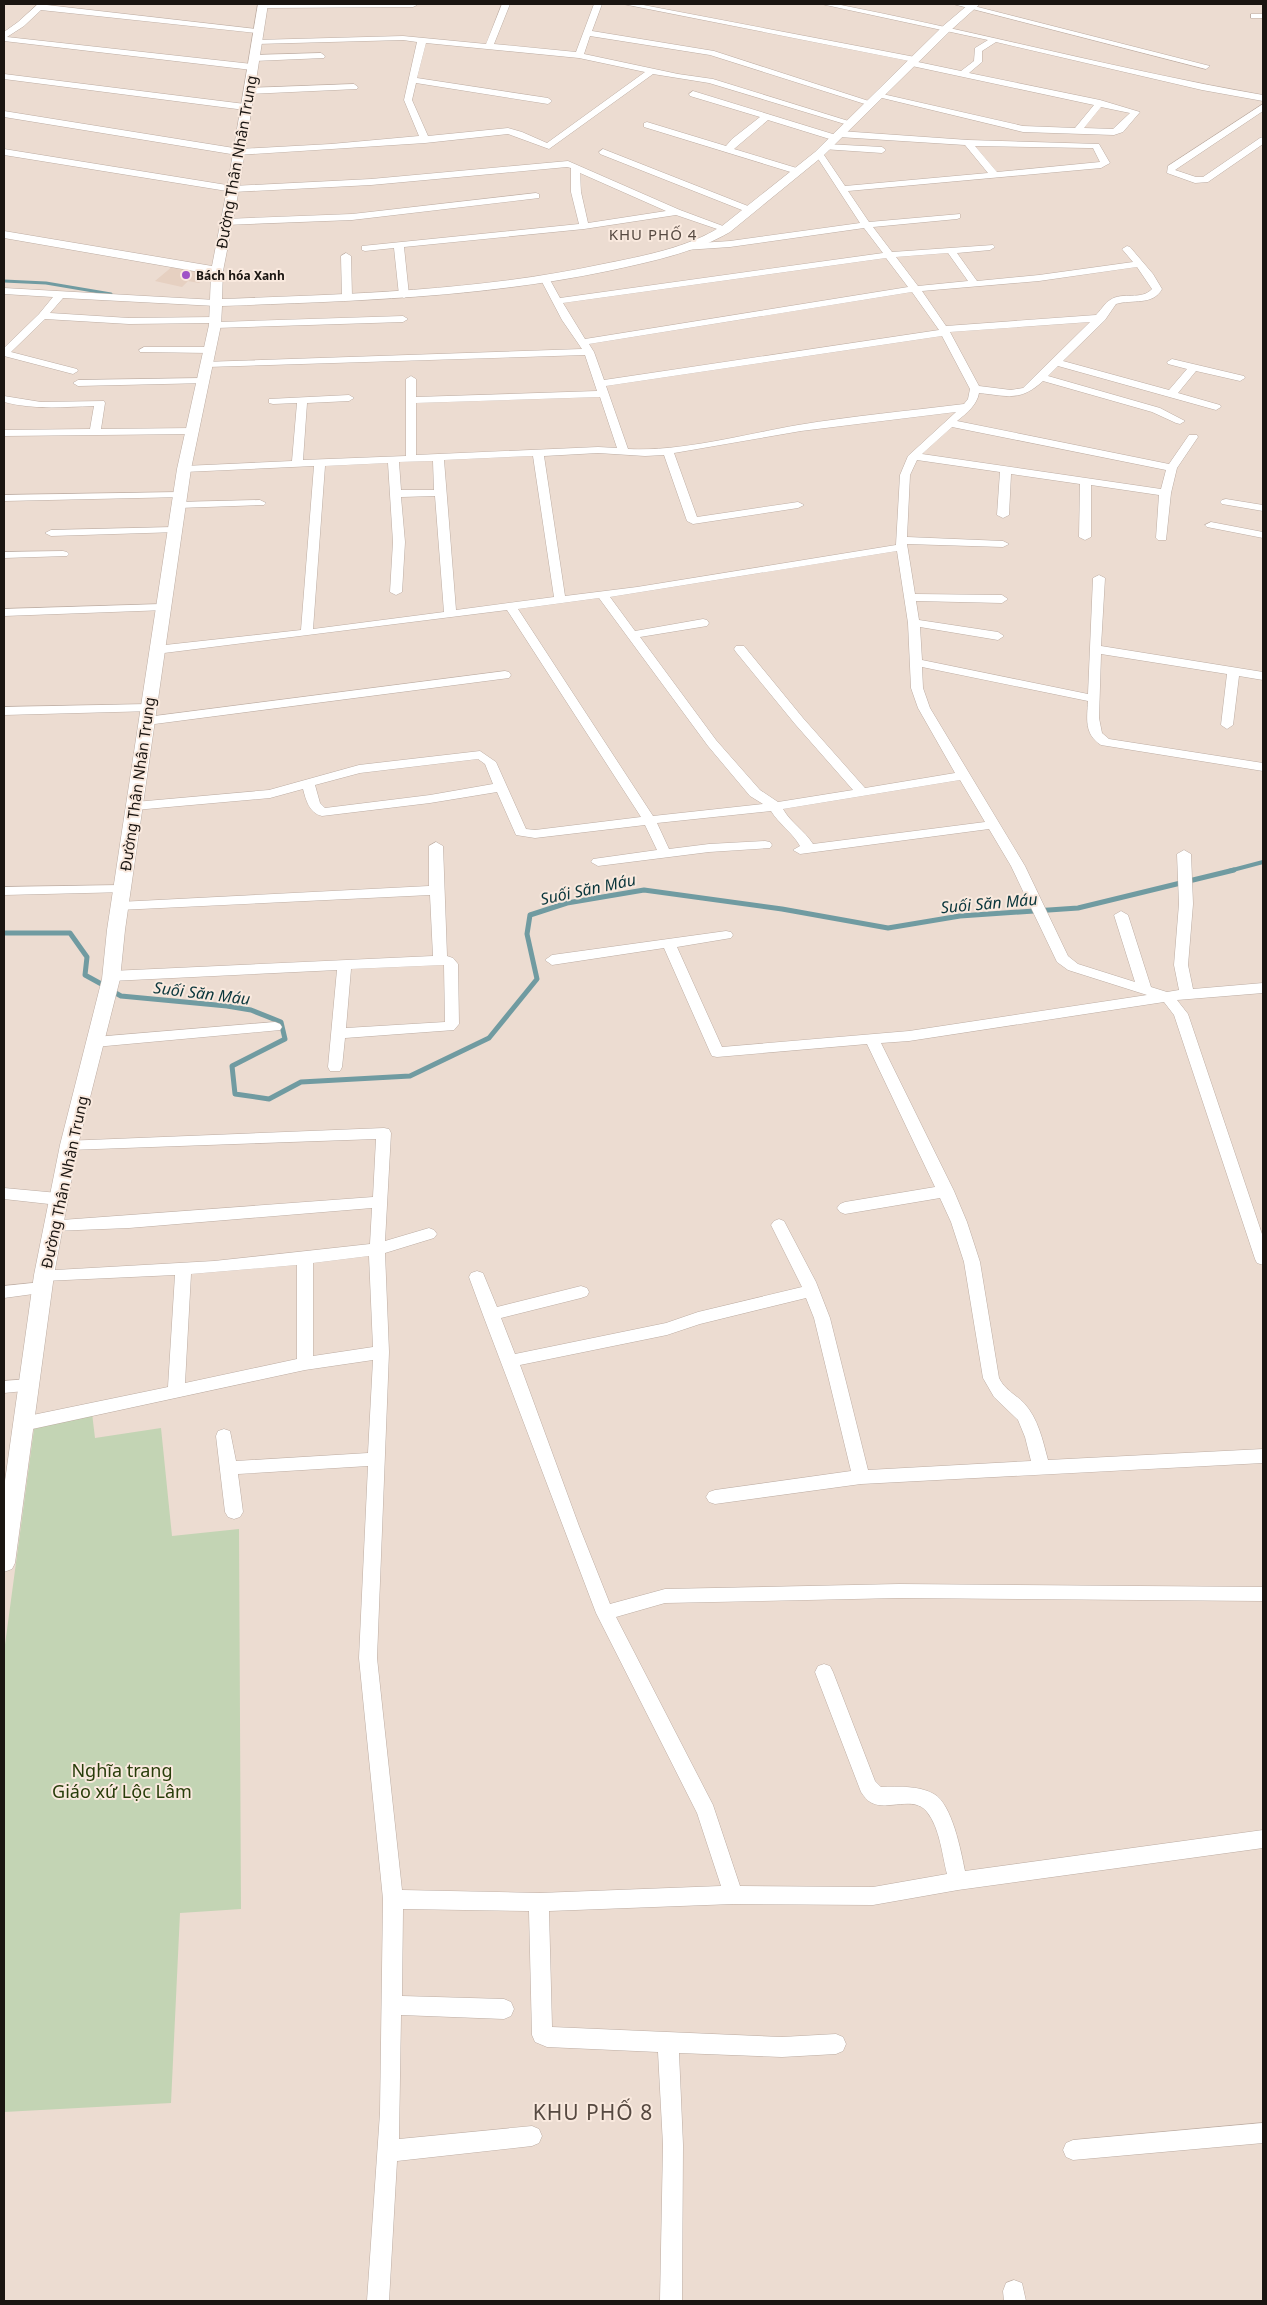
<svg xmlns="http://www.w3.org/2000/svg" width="1267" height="2305" font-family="'Noto Sans',sans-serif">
  <rect width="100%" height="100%" fill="#ecdcd1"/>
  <!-- built -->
  <path fill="#e6d0c1" d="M173,266L210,273L199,283L188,281L182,287L155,281Z"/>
  <!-- green -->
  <path fill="#c3d4b4" d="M92,1413L95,1438L161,1428L172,1536L239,1529L241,1909L180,1913L171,2103L4,2112V1652L34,1429Z"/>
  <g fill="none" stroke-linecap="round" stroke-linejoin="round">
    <!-- stream-far2 -->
    <path stroke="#709ba1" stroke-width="3" d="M4,281L46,283L111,294"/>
    <!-- stream-far1 -->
    <path stroke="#709ba1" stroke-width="4" d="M1229,871L1263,862"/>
    <!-- stream -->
    <path stroke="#709ba1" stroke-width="5" d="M4,933H70L87,957L85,975L105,986
      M112,991L121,996L227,1006L251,1010L281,1022L285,1039L232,1066L235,1094L269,1099L301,1082L410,1076L489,1038L537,979L527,934L530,915L567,903L644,890L782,909L888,928L960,916L1078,908L1234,870"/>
    <defs>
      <path id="minor" d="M38,4L257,29L261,31L257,33L41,10L24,26L7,37L252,64L256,67L252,70L4,41V32L18,22Z
        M261,4H416L417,5L413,7L262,8L258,6Z
        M502,4H510L494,44L576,52L594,4H602L592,31L714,51L875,103L868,105L710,55L590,36L584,54L678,74L713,79L855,123L848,125L709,83L653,74L549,149L508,134L425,143L237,155L4,117V111L240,149L331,144L419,136L404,100L417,42L403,40L256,44L252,42L256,40L403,36L486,44ZM426,43L579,58L645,72L547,143L522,132L508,128L428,136L412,100L416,83L548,104L552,101L548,98L417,78Z
        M623,4H638L915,57L918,58V62L961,71L974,61L975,48L988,40L821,4H836C979,32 1120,70 1263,95V101L1202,90L996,42L982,51V62L969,73L1100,100L1140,112L1123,132L1114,135L1023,132L874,96L878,93L1023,126L1075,128L1094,105L912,66L909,65V61ZM1101,107L1130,113L1113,129L1084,128Z
        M953,4H966L1210,66L1206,69Z
        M1251,14H1263V18H1251Z
        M321,53L325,56L324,58L253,61L249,58L253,55Z
        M4,74L245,104L249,107L245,110L4,79Z
        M354,84L358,87L357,89L248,94L244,91L248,88Z
        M693,91L836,135L837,132L840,131L968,140L1099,144L1110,163L1101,168L848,191L869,222L960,214V218L957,219L873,227L892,252L993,245L995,247L990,250L957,253L977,281L1039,275L1133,262L1122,249L1127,246L1130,247L1153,274L1162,289C1153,306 1132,299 1116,304L1105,320L1063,361L1169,390L1187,369L1168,364L1167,362L1172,359L1244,376L1245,378L1240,381L1196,371L1178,393L1220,405L1221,407L1216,410L1058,366L1048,376L1160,408L1185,421L1180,424L1176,423L1152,412L1043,381C1020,402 1008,396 979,393C977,405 967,413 957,421L1169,464L1189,435H1197L1198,437L1177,468L1171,493L1166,540H1158L1156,538L1159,495L1091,485V537L1085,540L1079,537L1080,484L1011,474L1009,515L1003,518L997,515L1000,472L917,460L910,475L907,537L1003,541L1009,544L1003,547L907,544L915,594L1002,595L1008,599L1002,603L916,601L919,620L998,632L1004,636L998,640L920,627L922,660L1088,694L1093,578L1099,575L1105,578L1101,646L1263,672V680L1239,676L1233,725L1227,729L1221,725L1227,674L1101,654L1099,718L1102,733L1109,739L1263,763V771L1101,745C1084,734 1087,719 1088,701L922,667L923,688L930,708L1025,866L1068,956L1078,964L1135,982L1114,915L1121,911L1128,915L1151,987L1167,992L1179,990L1174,965L1179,904L1177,854L1184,850L1191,854L1193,904L1188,965L1193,989L1263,983V993L1177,1000L1188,1014L1263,1237V1265L1257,1263L1255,1259L1174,1015L1164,1002L909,1041L881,1043L954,1191L967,1222L980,1262L999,1378C1005,1390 1015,1394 1024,1403C1038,1418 1043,1441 1048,1460L1263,1449V1463L861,1484L715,1504L709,1502L706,1497L709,1492L715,1490L851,1471L814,1318L806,1298L700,1324L667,1335L520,1365L579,1526L610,1604L665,1589L899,1584L1263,1587V1601L899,1598L665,1603L616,1617L713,1805L740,1886L873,1887L947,1874C942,1855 940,1828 927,1812C914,1795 888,1811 872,1803C867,1801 864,1796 861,1792L815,1672L818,1666L824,1664L830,1666L833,1672L875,1781L881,1787C898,1787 918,1785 934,1794C952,1804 961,1851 965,1871L1263,1830V1848L958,1890L873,1905L733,1904L549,1911L552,2027L782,2037L836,2034L843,2037L846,2044L843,2051L836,2054L782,2057L679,2053L683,2145L682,2301H660L663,2145L658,2052L547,2047L535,2042L532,2035L529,1911L403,1909L402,1996L504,1999L511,2002L514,2009L511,2016L504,2019L401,2015L399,2139L532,2126L539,2129L542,2136L539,2143L532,2146L397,2161L389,2301H367L380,2113L383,1899L359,1658L368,1466L238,1474L243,1512L240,1517L234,1519L228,1517L225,1512L216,1436L218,1431L224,1429L230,1431L236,1461L368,1453L373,1360L305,1370L23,1431L17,1429L15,1424L17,1419L23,1417L168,1387L175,1275L44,1281L38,1279L36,1275L38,1271L214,1261L370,1244L372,1208L129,1228L53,1231L48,1229L45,1225L48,1221L373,1197L376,1139L69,1150L64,1149L62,1145L64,1141L384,1128L389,1129L391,1133L385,1241L429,1228L434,1230L437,1234L434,1238L385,1253L389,1352L377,1658L402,1890L539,1893L721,1886L697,1813L596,1613L483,1315L469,1277L471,1273L477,1271L483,1273L497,1307L581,1286L587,1288L589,1292L587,1296L581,1298L501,1318L515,1354L666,1323L698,1312L802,1287L771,1225L774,1221L779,1219L784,1221L816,1282L830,1318L868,1470L1031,1461L1025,1437L1018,1420L994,1397L983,1378L964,1262L951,1222L940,1198L845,1214L840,1212L837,1208L840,1204L845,1202L935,1187L867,1044L717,1057L712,1056L710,1052L664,948L552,965L545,960L552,955L726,931L731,932L733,935L731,938L677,947L722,1047L909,1031L1147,995L1068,970L1057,962L1011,866L989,829L800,854L793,850L800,846C792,832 779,824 771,811L657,823L669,849L709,844L765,841L770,842L772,845L770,848L709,852L598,866L591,862L593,859L657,850L645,825L535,838L516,835L497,792L430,803L322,816C309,813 306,800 303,789L270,798L135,810L129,806L135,802L269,790L359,765L480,751L496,762L526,829L535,830L641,817L507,610L156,654L150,650L156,646L301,630L314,466L184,472L179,469L184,466L292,461L297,403L273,404L269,403V399L349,395L354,398L349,401L307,403L303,460L406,456V379L411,376L416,379V397L597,391L585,355L207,367L203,366V362L582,349L562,320L541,280L543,278H549L560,298L883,253L864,228L730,247L685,250L680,247L685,244L730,241L860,223L815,154L816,152H822L845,186L988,173L965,145L839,137V140L836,141L768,120L734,149L800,169V173L797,174L644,127V123L647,122L726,146L732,139L760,117L690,96L689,94ZM975,146L1089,148H1093L1100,162L997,172ZM948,253L968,281L918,286L896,257ZM886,258L908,287L585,339L563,303ZM1137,267L1152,289C1141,301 1123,291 1110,300C1105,303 1100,311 1096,315L946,326L922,291L1039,281ZM912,292L939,330L604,380L594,352L589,344ZM1090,322L1023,388L1011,390L979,386L950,332ZM942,336L970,389L968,399L964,404C908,411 852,416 798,425C746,434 680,452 628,449L606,386ZM600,397L617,448L598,447L416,455V403ZM956,412L908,456L900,475L896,545L637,587L565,596L544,456L598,453L645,456L664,455L687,521L693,524L798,508L804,505L798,502L697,517L674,453L801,431ZM952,427L1166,470L1161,489L922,454ZM533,456L554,597L456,610L444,460ZM433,461L434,490H401L399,462ZM388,463L393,542L390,592L396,595L402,592L405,542L401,497L435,496L444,612L313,629L325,466ZM897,551L908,623L911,688L918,708L955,773L865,788L803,718L744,646H736L734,649L736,652L795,724L853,790L778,802L760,790L716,740L640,637L707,626L709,623L707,620L703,619L635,631L610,597ZM599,598L708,746L750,796L763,804L653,816L518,609ZM478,759L485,764L493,784L430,795L325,808L320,803L315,785L360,773ZM960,780L985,822L813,844C804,830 791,823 783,809ZM369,1256L373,1347L313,1356V1263ZM297,1265V1359L185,1383L191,1274Z
        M1263,104V111L1175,170L1196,177H1203L1260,138L1263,137V144L1208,182L1195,183L1167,173L1168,166Z
        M826,144L882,147L886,150L882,153L823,149L822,147Z
        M4,149L233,186L371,179L568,161L680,210L731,229L723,231L676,215L584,229L404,247L409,295L404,298L399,295L394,248L365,251L362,250V246L579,224L571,192V168L567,167L371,185L233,192L4,155ZM580,173L666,211L588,223L581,192Z
        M603,149L753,208L755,210L747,212L600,154L599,152Z
        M536,193L539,194V198L352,220L225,225L220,222L225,219L352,214Z
        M346,253L351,256L352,297L347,300L342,297L341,256Z
        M4,288L216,300L221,303L216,306L63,298L50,313L129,318L215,317L219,318V322L403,316L408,319L403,322L215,328L211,327V323L129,324L45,319L11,352L77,369L78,371L73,374L4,356V348L39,314L53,297L4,294Z
        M144,347H210L215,350L210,353L140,352L139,350Z
        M203,378L208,381L207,383L78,386L73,383L78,380Z
        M4,396L41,402L104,401L105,403L101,429L194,428L199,431L194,434L4,436V430L90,429L94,406C64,407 34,410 4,402Z
        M180,492L186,495L184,497L4,501V495Z
        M1226,499L1263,505V511L1222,504L1220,502L1222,500Z
        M260,500L266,503L264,505L178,508L172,505L178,502Z
        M1211,522L1263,532V538L1207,527L1205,525Z
        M174,527L178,528L180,530L178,532L51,536L45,533L51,530Z
        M63,551L67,552L69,554L67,556L4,558V552Z
        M162,604L168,608L166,610L4,616V609Z
        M505,671L509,672L511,675L509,678L147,725L141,721L147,717Z
        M149,704L153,705L155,708L153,711L4,715V707Z
        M436,842L443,846L447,956L453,958L458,964L459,1024L454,1030L345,1038L342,1067L340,1071H330L328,1067L337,970L111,981L104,976L111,971L433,956L430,895L119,910L112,906L119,902L429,886V846ZM444,965L445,1022L346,1028L351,969Z
        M122,885L129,889L127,892L4,895V887Z
        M275,1022L280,1024L282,1027L280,1030L95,1047L90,1045L88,1042L90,1039L95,1037Z
        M4,1188L58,1193L63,1195L66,1199L63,1203L58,1205L4,1199Z
        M42,1282L48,1284L50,1288L48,1292L4,1298V1286Z
        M28,1379L34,1380L36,1385L34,1390L4,1393V1381Z
        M1263,2123V2143L1073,2160L1066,2157L1063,2150L1066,2143L1073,2140Z
        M1014,2280L1022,2283L1026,2301H1004L1003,2291L1006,2283Z"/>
      <path id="tertiary" d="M258,4H268L239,189L223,271L222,299C350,294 478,291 603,264C643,256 687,248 722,226L815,152L943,26L969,4H980L951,30L823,156L730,232C694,253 649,262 608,271C479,298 352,301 222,306L221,325L191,469L125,930L120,979L78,1145L54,1275L15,1563L12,1569L4,1572V1488L34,1275L60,1145L102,979L107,930L177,469L209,325L211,274L4,238V231L212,266L227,189Z"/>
    </defs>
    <!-- minor casing -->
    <use href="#minor" stroke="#bdada3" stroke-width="1"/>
    <!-- tertiary casing -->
    <use href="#tertiary" stroke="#bdada3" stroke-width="1"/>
    <!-- minor -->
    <use href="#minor" fill="#fff" fill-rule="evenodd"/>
    <!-- tertiary -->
    <use href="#tertiary" fill="#fff" fill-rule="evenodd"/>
  </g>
  <!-- markers -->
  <circle fill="#a054c7" stroke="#f9e9de" stroke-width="2" cx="186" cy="275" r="5"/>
  <g text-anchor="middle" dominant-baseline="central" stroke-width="4" stroke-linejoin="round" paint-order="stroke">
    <!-- far-poi labels -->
    <g font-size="12" font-weight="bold" fill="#1a1511" stroke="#f9e9de" text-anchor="start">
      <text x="196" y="275">Bách hóa Xanh</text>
    </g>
    <!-- street labels -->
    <g font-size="15" fill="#1a1511" stroke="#f9e9de">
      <text transform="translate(236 162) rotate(-80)">Đường Thân Nhân Trung</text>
      <text transform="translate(137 784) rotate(-82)">Đường Thân Nhân Trung</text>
      <text transform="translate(64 1182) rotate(-78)">Đường Thân Nhân Trung</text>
    </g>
    <!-- far-quarter labels -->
    <g font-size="15" letter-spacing="1" fill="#564941" stroke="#f9e9de">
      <text x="653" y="234">KHU PHỐ 4</text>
    </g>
    <!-- water labels -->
    <g font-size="16" font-style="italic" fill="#09353b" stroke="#f9e9de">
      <text transform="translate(588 889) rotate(-12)">Suối Săn Máu</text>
      <text transform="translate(989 903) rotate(-5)">Suối Săn Máu</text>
      <text transform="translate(202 993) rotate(7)">Suối Săn Máu</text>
    </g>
    <!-- near-park labels -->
    <g font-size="18" fill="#283d0a" stroke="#f9e9de">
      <text x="122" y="1770">Nghĩa trang<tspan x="122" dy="21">Giáo xứ Lộc Lâm</tspan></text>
    </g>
    <!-- near-quarter labels -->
    <g font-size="21" letter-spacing="1" fill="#564941" stroke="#f9e9de">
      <text x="593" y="2112">KHU PHỐ 8</text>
    </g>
  </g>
  <!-- border -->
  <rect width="1267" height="2305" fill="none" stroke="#1a1511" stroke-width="10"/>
</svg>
